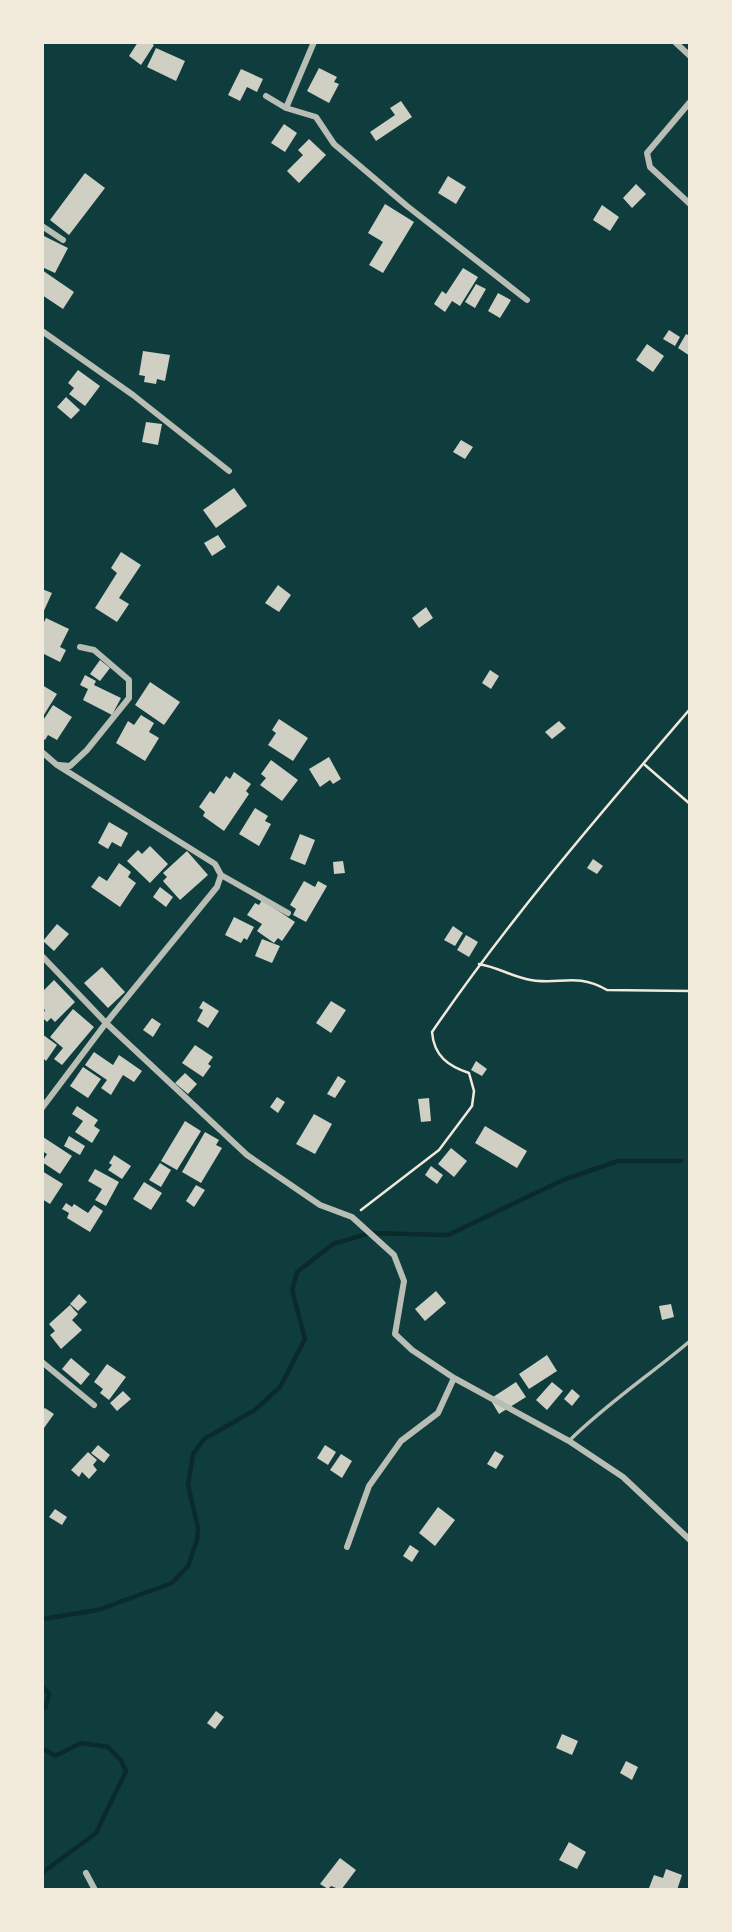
<svg xmlns="http://www.w3.org/2000/svg" width="732" height="1932" font-family="'Golos Text',sans-serif">
  <rect width="100%" height="100%" fill="#0f3d3e"/>
  <g fill="none" stroke-linecap="round" stroke-linejoin="round">
    <!-- stream -->
    <path stroke="#0a2a2b" stroke-width="4.5" d="M42,1619L98,1610L172,1583L188,1566L197,1540L198,1528L188,1485L193,1454L204,1439L255,1410L280,1387L305,1339L292,1290L297,1272L333,1244L370,1233L448,1235L563,1180L618,1161H681
      M42,1686L49,1694L45,1708L42,1709
      M42,1748L55,1756L81,1743L108,1747L121,1760L126,1771L96,1833L42,1873"/>
  </g>
  <!-- building -->
  <path fill="#cfcfc3" d="M138,42H149L154,45L141,65L129,56Z
    M156,48L185,61L176,81L147,67Z
    M319,68L337,77L334,82L339,84L329,103L307,91Z
    M241,69L263,79L257,92L247,87L240,101L228,95Z
    M401,101L412,117L376,141L370,132L395,115L390,108Z
    M284,124L297,133L285,152L271,143Z
    M309,139L326,155L299,183L287,171L303,155L298,150Z
    M85,173L105,188L69,235L50,220Z
    M448,176L466,187L456,204L438,193Z
    M636,184L646,194L632,208L623,198Z
    M385,204L414,222L383,273L369,265L383,242L368,233Z
    M602,205L619,217L610,231L593,220Z
    M44,236L68,248L55,273L42,267V240Z
    M463,268L478,277L460,306L452,301L445,312L434,304L442,291L446,294Z
    M42,270L74,292L63,309L42,295Z
    M476,284L486,289L475,308L465,302Z
    M498,293L511,300L500,318L488,311Z
    M669,330L680,337L675,346L663,339Z
    M686,334L690,336V356L678,348Z
    M647,344L664,356L653,372L636,360Z
    M143,351L170,355L165,381L157,379L156,384L144,382L145,376L139,375Z
    M78,370L100,386L85,406L69,394L74,388L68,383Z
    M66,397L80,410L71,419L57,407Z
    M146,422L162,424L158,445L142,442Z
    M461,440L473,447L465,459L453,452Z
    M234,488L247,506L216,528L203,510Z
    M218,535L226,547L212,556L204,543Z
    M121,552L141,565L119,598L129,604L117,622L95,608L117,573L111,568Z
    M278,585L291,595L279,612L265,603Z
    M42,589L52,593L42,615Z
    M426,607L433,618L419,628L412,618Z
    M46,618L69,629L60,647L66,650L60,662L42,653V626Z
    M100,660L110,668L100,681L90,674Z
    M490,670L499,676L491,689L482,683Z
    M85,675L96,681L94,685L121,698L112,715L83,700L88,689L80,685Z
    M150,682L180,702L164,725L135,705Z
    M42,685L57,694L42,718Z
    M53,705L72,717L57,740L48,735L45,740L42,737V722Z
    M141,715L154,723L149,732L159,738L145,761L116,743L128,721L134,725Z
    M279,719L308,738L293,761L268,745L276,733L272,730Z
    M559,721L566,728L552,739L545,732Z
    M329,757L341,779L333,784L330,780L320,787L309,769Z
    M271,760L298,780L282,801L260,785L266,778L261,774Z
    M234,772L251,784L246,791L249,794L224,831L203,816L205,812L199,807L210,791L214,794L226,776L230,779Z
    M255,808L268,816L265,821L271,824L259,846L239,834Z
    M109,822L128,833L121,847L112,842L108,849L98,843Z
    M300,834L315,840L305,865L290,859Z
    M150,846L168,864L150,883L127,861L138,850L142,854Z
    M187,851L208,875L180,900L163,881L167,877L163,873Z
    M593,859L603,866L597,874L587,868Z
    M343,861L345,873L334,874L333,862Z
    M119,863L131,872L128,877L136,883L120,907L91,887L99,876L107,881Z
    M304,881L315,887L318,881L327,886L306,922L293,915L296,909L290,905Z
    M160,887L173,897L166,907L153,897Z
    M262,900L295,922L282,941L278,938L274,943L257,931L262,924L247,915L255,903L259,905Z
    M234,917L254,927L247,940L244,938L241,943L225,935Z
    M57,924L69,934L54,951L43,941Z
    M453,926L463,933L455,946L444,940Z
    M466,935L478,942L469,957L457,950Z
    M262,939L280,946L272,963L255,956Z
    M102,967L125,992L108,1008L84,983Z
    M54,980L75,1002L55,1022L51,1018L47,1022L42,1017L45,1010L42,1007V992Z
    M203,1001L219,1011L208,1028L197,1021L203,1010L199,1008Z
    M331,1001L346,1010L331,1033L316,1023Z
    M73,1009L94,1027L62,1065L54,1059L63,1048L50,1037Z
    M152,1018L161,1024L153,1037L143,1030Z
    M42,1034L57,1045L46,1061L42,1057Z
    M195,1045L213,1057L208,1064L211,1066L203,1077L182,1063Z
    M94,1052L113,1065L119,1055L142,1071L134,1082L123,1075L111,1095L101,1088L107,1080L85,1065Z
    M476,1061L487,1069L482,1076L471,1070Z
    M83,1067L101,1079L88,1098L70,1086Z
    M185,1073L197,1084L188,1094L175,1083Z
    M338,1076L346,1081L335,1098L327,1094Z
    M277,1097L285,1102L278,1113L270,1107Z
    M429,1098L431,1121L421,1122L418,1099Z
    M77,1106L98,1120L94,1126L100,1130L92,1143L75,1132L83,1121L72,1114Z
    M314,1114L332,1124L315,1154L296,1144Z
    M185,1121L201,1131L177,1170L161,1161Z
    M485,1126L527,1151L517,1168L475,1143Z
    M205,1132L219,1140L216,1145L222,1148L201,1183L182,1172Z
    M69,1136L85,1146L80,1155L64,1146Z
    M43,1137L72,1156L60,1174L42,1162L47,1154L42,1151Z
    M451,1148L467,1161L454,1177L438,1164Z
    M114,1155L131,1166L122,1179L108,1170L112,1165L109,1163Z
    M160,1163L171,1170L161,1187L149,1180Z
    M431,1166L443,1175L437,1184L425,1175Z
    M95,1169L119,1182L106,1206L95,1200L102,1189L88,1181Z
    M42,1171L63,1184L50,1204L42,1199Z
    M144,1182L162,1193L151,1210L133,1199Z
    M196,1185L205,1190L194,1207L186,1201Z
    M66,1203L72,1207L74,1204L88,1213L94,1205L103,1211L90,1232L67,1218L69,1213L62,1209Z
    M436,1291L446,1303L425,1321L415,1309Z
    M79,1294L87,1302L78,1311L70,1304Z
    M671,1304L674,1317L662,1320L659,1306Z
    M70,1305L78,1314L72,1320L82,1330L61,1349L50,1335L55,1331L49,1324Z
    M547,1355L557,1371L529,1389L519,1374Z
    M71,1358L90,1374L81,1385L62,1369Z
    M107,1364L126,1377L109,1400L100,1393L103,1389L94,1382Z
    M516,1382L526,1397L499,1414L490,1399Z
    M552,1382L563,1391L547,1410L536,1400Z
    M572,1389L580,1396L572,1406L564,1399Z
    M123,1391L131,1399L117,1411L110,1403Z
    M45,1408L54,1414L44,1428L42,1411Z
    M98,1445L110,1455L104,1463L91,1453Z
    M325,1445L336,1452L328,1465L317,1458Z
    M495,1451L504,1456L496,1469L487,1464Z
    M88,1452L97,1460L93,1465L97,1470L89,1479L82,1472L79,1477L71,1470Z
    M341,1454L352,1461L342,1478L330,1470Z
    M438,1507L455,1520L435,1546L419,1533Z
    M55,1509L67,1517L62,1525L49,1517Z
    M410,1545L419,1551L412,1562L403,1556Z
    M216,1711L224,1717L215,1729L207,1723Z
    M562,1734L578,1741L572,1755L556,1748Z
    M626,1761L638,1767L632,1780L620,1773Z
    M569,1842L586,1852L577,1869L559,1860Z
    M340,1858L356,1870L341,1890L331,1886L328,1889L320,1884Z
    M666,1869L682,1875L677,1890L649,1888L654,1875L663,1878Z"/>
  <g fill="none" stroke-linecap="round" stroke-linejoin="round">
    <!-- path -->
    <path stroke="#f1e9da" stroke-width="2.5" d="M645,765L690,804
      M479,964C496,967 510,975 526,979C557,987 574,971 607,990L690,991
      M361,1210L439,1150L472,1106L474,1091L469,1073C448,1066 434,1056 432,1032C510,918 600,814 690,709"/>
    <!-- service -->
    <path stroke="#b8beb3" stroke-width="3.5" d="M569,1441C606,1404 650,1375 690,1341"/>
    <!-- minor -->
    <path stroke="#b8beb3" stroke-width="6" d="M675,42L690,56
      M266,96L286,108L316,117L334,144L407,206L527,300
      M690,102L647,153L650,167L690,204
      M286,108L314,42
      M42,226L63,240
      M42,331L133,395L229,471
      M42,752L57,765L215,864L221,875L217,887L106,1023L42,956
      M59,765L70,766L87,750L129,698V680L94,650L80,647
      M221,875L288,913
      M42,1108L106,1023L247,1155L320,1205L352,1217L394,1255L404,1281L395,1334L412,1350L454,1378L569,1441L623,1477L690,1540
      M42,1362L94,1405
      M347,1547L369,1486L401,1441L438,1413L454,1378
      M86,1873L95,1890"/>
  </g>
  <!-- border -->
  <rect width="732" height="1932" fill="none" stroke="#f1e9da" stroke-width="88"/>
</svg>
